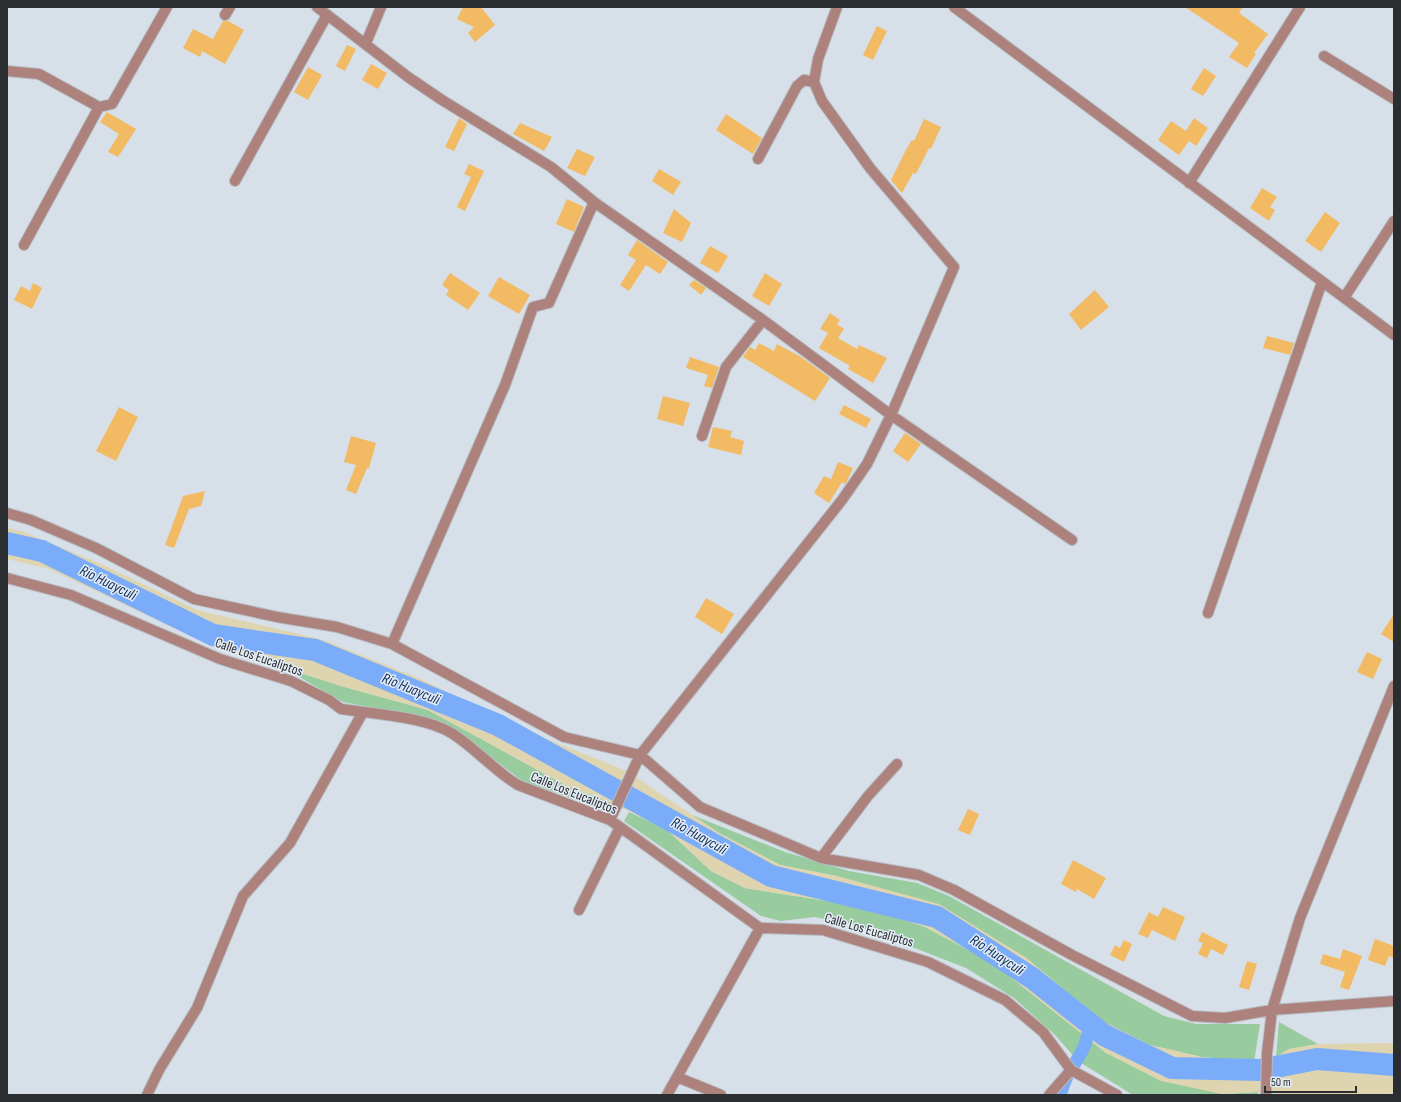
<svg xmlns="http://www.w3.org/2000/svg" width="1401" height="1102" font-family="'Sofia Sans Condensed',sans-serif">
  <rect width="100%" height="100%" fill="#d7dfe8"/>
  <!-- green -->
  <path fill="#98cb9e" d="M282,667L341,686L428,710L567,786L612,803L607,811L521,780L461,734L437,720L343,702Z
    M629,812L666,829L711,871L745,888L871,908L925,927L993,963L1106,1053L1222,1094L1258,1092V1095H1133L1078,1061L1055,1035L1014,998L966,968L853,924L814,917L781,921L761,916L624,821Z
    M692,815L785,852L849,871L917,883L949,896L1164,1016L1196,1024H1260L1254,1062L1202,1057L1150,1045L1102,1021L1025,957L837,876L780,865L719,833Z
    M1279,1022L1318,1044L1289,1049L1276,1057Z"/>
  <!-- sand -->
  <path fill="#ded5b0" d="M7,528L21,531L99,563L197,610L324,640L423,680L512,725L627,771L719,833L780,865L837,876L939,904L1025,957L1102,1021L1150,1045L1202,1057L1254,1062L1276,1057L1289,1049L1318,1044L1394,1043V1093L1384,1095H1293L1258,1092L1222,1094L1161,1081L1106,1053L993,963L925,927L871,908L745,888L711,871L666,829L612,803L567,786L428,710L341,686L193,637L49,569L7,559Z"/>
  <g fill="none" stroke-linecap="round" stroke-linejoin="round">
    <!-- canal -->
    <path stroke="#7bacf9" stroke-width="13" d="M1060,1095C1063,1087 1066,1076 1071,1069C1082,1053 1088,1043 1089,1023"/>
    <!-- river -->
    <path stroke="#7bacf9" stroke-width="22" d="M7,543L42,551L213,635L315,650L498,725L771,876L937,917L1032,978L1104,1035L1172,1068L1260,1070L1317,1059L1394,1065"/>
  </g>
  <!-- building -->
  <path fill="#f2ba62" d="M463,7H481L495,25L475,42L468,33L474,27L457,19Z
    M1185,7H1243L1239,13L1268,34L1254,53L1256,54L1247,68L1229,57L1239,43Z
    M223,21H228L244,30L225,64L202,51L200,57L183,48L193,29L213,39Z
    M877,26L887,31L873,60L863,55Z
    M347,45L356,49L345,71L336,66Z
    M371,64L387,73L378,89L362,80Z
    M308,67L322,75L308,100L294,92Z
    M1204,68L1216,76L1203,96L1191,89Z
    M107,112L136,129L118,157L108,152L119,134L100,122Z
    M726,114L762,138L753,154L716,130Z
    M459,118L467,124L454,151L445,147Z
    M1194,118L1208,128L1196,146L1189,141L1179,155L1158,140L1171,121L1186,131Z
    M924,119L941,127L931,149L929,148L916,174L913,173L902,193L891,180L907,148L912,140L914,141Z
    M520,123L552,137L544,151L513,134Z
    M577,149L595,157L585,176L567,168Z
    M469,164L484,171L465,211L457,207L471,177L464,174Z
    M659,169L681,182L673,195L652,181Z
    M1262,188L1277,197L1270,207L1275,210L1269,221L1250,208Z
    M567,199L584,207L574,232L556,224Z
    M674,209L691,223L682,242L663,233Z
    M1325,212L1340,223L1321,252L1305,241Z
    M637,240L668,262L660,274L646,265L629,291L620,285L636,260L628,255Z
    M710,246L728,256L718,273L700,263Z
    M450,273L480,293L468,310L446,295L449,290L442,285Z
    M765,273L782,284L769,306L752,296Z
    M499,277L530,295L519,314L488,296Z
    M694,280L706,288L701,295L689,285Z
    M33,283L42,288L32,309L14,300L21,286L30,291Z
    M1095,290L1109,307L1081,330L1069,314Z
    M830,313L840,320L837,324L844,329L838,338L857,349L859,345L887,358L873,383L848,369L850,366L819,348L828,333L820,329Z
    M1267,336L1294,343L1290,355L1263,348Z
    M759,343L774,351L777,344L801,357L830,378L815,401L743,357L750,347L755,350Z
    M690,357L719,367L712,388L704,386L708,375L686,368Z
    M663,396L690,403L683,426L657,419Z
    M844,405L871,419L866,428L839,414Z
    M119,407L138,417L116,461L96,451Z
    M713,427L732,431L730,437L744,441L741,455L708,447Z
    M905,433L921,444L908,462L893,451Z
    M351,436L376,443L369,468H367L356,494L346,490L356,465L344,462Z
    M838,462L853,468L847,481L845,484L842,482L829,503L814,493L824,476L831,479Z
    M205,491L201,506L189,509L174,548L165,545L183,496Z
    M706,598L734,614L722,634L695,617Z
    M1394,614V642L1381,634Z
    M1367,652L1382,659L1373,679L1357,672Z
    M968,809L979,814L970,835L958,830Z
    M1073,860L1106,878L1094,899L1077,889L1076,892L1061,884Z
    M1163,907L1185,917L1175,941L1152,930L1148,938L1138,934L1149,912L1158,917Z
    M1202,932L1228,945L1223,955L1211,949L1207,958L1198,954L1203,943L1198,941Z
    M1375,939L1394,946V958L1389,956L1385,966L1368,960Z
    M1124,940L1132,944L1124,962L1110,955L1115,945L1120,948Z
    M1343,949L1362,956L1349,990L1340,987L1345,972L1320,964L1323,954L1340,959Z
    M1247,961L1257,964L1249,990L1239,987Z"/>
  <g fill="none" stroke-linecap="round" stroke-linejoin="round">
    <defs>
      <path id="minor" d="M317,7L408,77L442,100L551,167L594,202L763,320L891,415L1072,540
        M954,7L1394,335
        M225,15L230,7
        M366,43L381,7
        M1324,56L1394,99
        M7,71L39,74L99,107
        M758,159L797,86L804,80L814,82
        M235,181L327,15
        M1189,183L1300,7
        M24,245L99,107L112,104L167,7
        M1344,298L1394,221
        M702,436L726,367L763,320
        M7,513L31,520L96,548L194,599L277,617L337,627L392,644L564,737L640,755L700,807L821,858L919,875L954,890L1072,955L1192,1016L1225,1018L1272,1010L1394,1001
        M7,578L71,595L220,659L291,681L329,700L341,709C373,714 427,717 453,734C476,749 495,771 518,785L610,820L620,827L760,928L823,930L928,962L1005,1000L1043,1032L1071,1070L1117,1095
        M1208,613L1322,282
        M392,644L505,385L533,307L549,303L594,202
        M610,820L640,755L842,500L867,464L891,415L954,267L870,168L822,101L814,82L818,59L837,7
        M821,858L868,796L897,764
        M579,910L620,827
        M677,1077L721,1095
        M147,1095L159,1070L197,1008L243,896L290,843L363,712
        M667,1095L760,928
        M1049,1095L1071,1070
        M1266,1095L1267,1053L1272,1010L1300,918L1394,686"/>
    </defs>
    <!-- minor casing -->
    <use href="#minor" stroke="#b5bcc3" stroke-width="12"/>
    <!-- minor -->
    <use href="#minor" stroke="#ad817c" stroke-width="10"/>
  </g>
  <g text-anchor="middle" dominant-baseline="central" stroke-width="3" stroke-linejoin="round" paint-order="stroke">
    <!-- street labels -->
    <g font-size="14" fill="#2b2e31" stroke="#e4ecf5">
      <text transform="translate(259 657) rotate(19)">Calle Los Eucaliptos</text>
      <text transform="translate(574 793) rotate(22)">Calle Los Eucaliptos</text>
      <text transform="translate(869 930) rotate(16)">Calle Los Eucaliptos</text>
    </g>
    <!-- water labels -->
    <g font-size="15" font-style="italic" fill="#0c2b5a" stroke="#e4ecf5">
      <text transform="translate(108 583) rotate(26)">Río Huayculi</text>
      <text transform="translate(411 689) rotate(22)">Río Huayculi</text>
      <text transform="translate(699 836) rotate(29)">Río Huayculi</text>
      <text transform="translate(997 955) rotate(33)">Río Huayculi</text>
    </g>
  </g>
  <!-- border -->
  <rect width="1401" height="1102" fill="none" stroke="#2b2e31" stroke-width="16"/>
  <!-- scale -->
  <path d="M1265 1086v6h91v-6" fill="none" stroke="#2b2e31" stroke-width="2"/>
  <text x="1271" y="1086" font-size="12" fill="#2b2e31" stroke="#e4ecf5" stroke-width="3" paint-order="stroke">50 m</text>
</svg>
